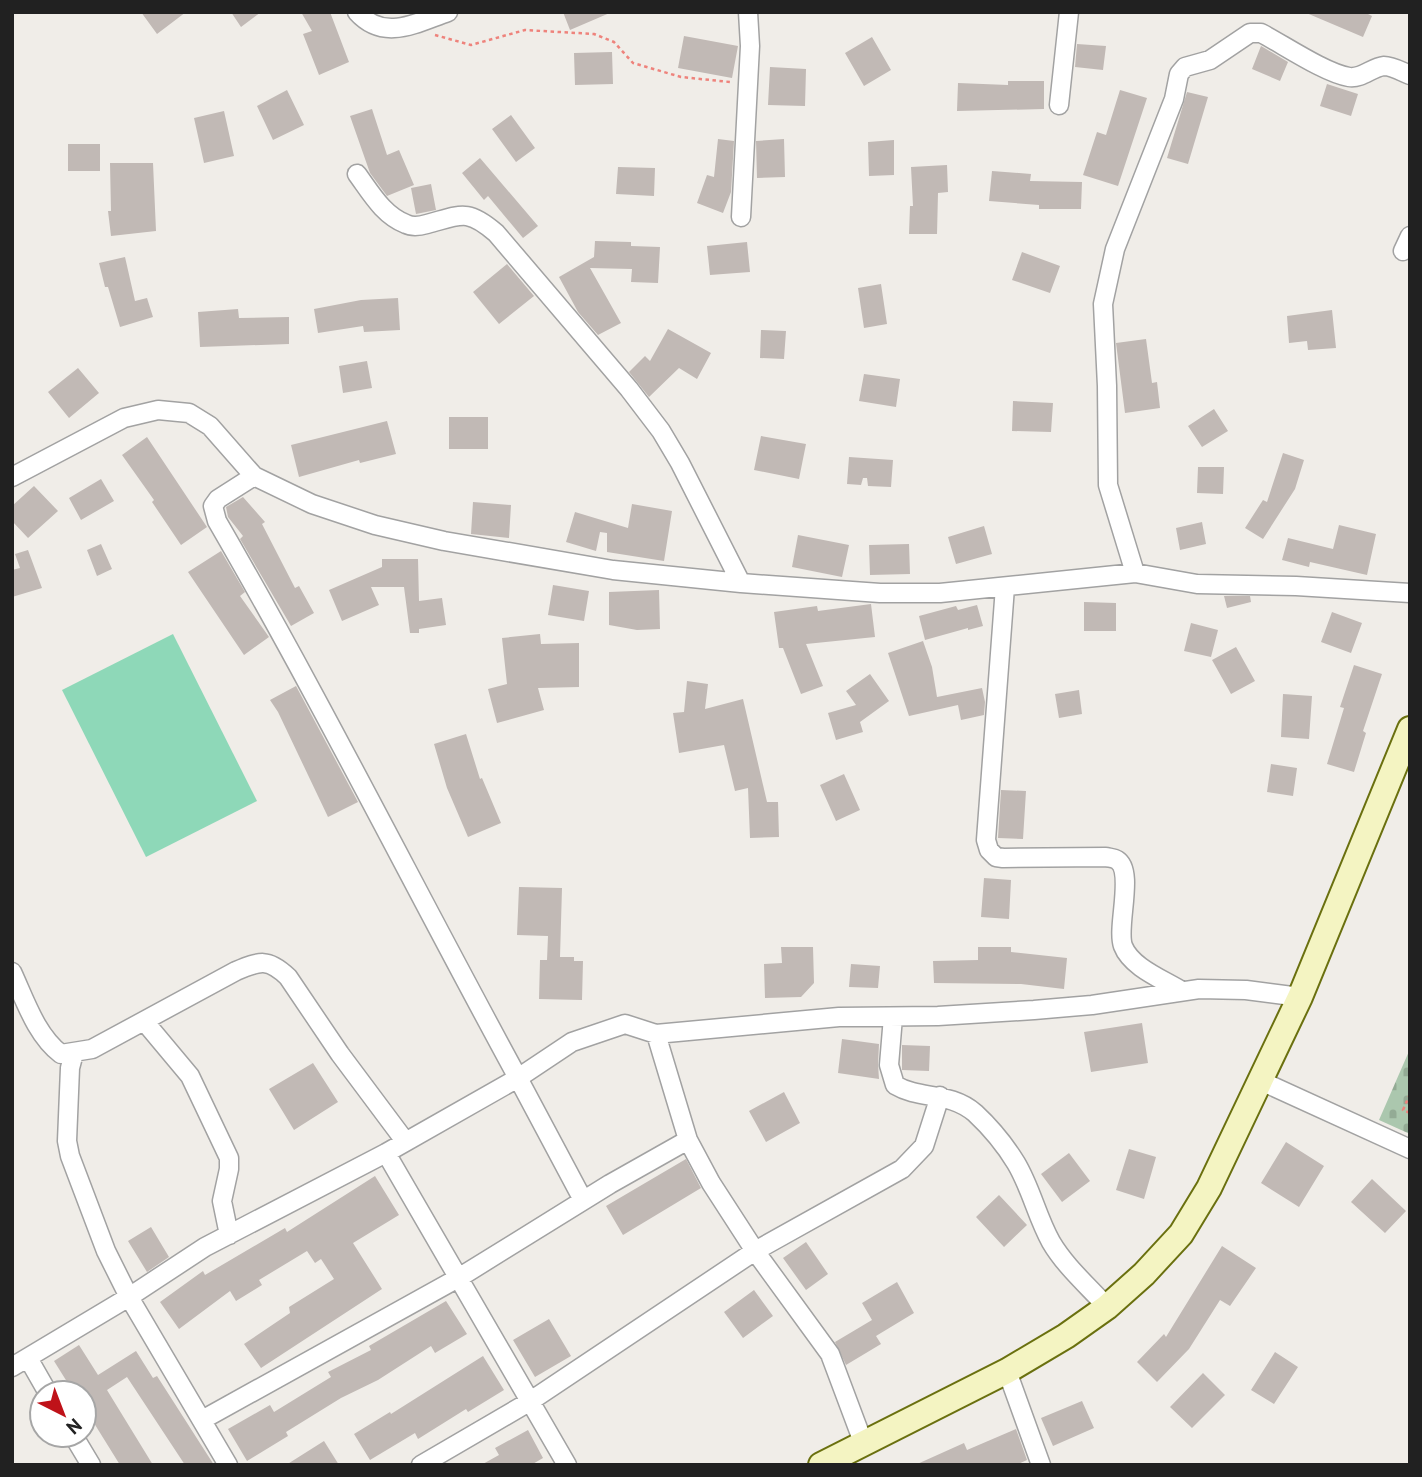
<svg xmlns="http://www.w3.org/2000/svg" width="1422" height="1477" font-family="'PT Sans',sans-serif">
  <defs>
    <pattern id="cemetery-stones" width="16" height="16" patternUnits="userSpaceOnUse" patternTransform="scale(1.75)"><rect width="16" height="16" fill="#abc7ae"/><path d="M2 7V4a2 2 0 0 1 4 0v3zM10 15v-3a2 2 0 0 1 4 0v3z" fill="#93ab95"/></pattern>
  </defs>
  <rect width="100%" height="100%" fill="#f0ede8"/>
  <!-- cemetery -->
  <path fill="url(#cemetery-stones)" d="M1410,1049V1134L1379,1120Z"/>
  <!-- pitch -->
  <path fill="#8ed8b8" d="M173,634L257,801L146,857L62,690Z"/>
  <!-- building -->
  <path fill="#c1b9b5" d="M141,12H186L157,34Z
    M231,12H261L241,27Z
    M301,12H330L349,62L319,75L303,34L312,31Z
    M563,12H612L570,30Z
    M1304,12H1364L1372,16L1363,37Z
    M684,36L738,46L732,78L678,68Z
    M872,37L891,70L864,86L845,53Z
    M1077,44L1106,46L1103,70L1075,67Z
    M1261,46L1288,62L1280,81L1252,69Z
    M612,52L613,84L575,85L574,53Z
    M770,67L806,69L805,106L768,105Z
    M1008,81H1044V109L957,111L958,83L1008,85Z
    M1327,84L1358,94L1351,116L1320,106Z
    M287,90L304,125L273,140L257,106Z
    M1120,90L1147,98L1118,186L1083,175L1097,132L1106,135Z
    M1187,92L1208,97L1188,164L1167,158Z
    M372,109L387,155L399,150L414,185L387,196L370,173L350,116Z
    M224,111L234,156L204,163L194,118Z
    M511,115L535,148L516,162L492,129Z
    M718,139L734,141L731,192L723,213L697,203L707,175L714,177Z
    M784,139L785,177L757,178L756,141Z
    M894,140V175L869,176L868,142Z
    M68,144H100V171H68Z
    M480,158L538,226L523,238L488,196L484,200L462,173Z
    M110,163H153L156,231L111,236L108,211H111Z
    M947,165L948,192L938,193L937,234H909L910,206H913L911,167Z
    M618,167L655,168L654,196L616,194Z
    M992,171L1031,174L1030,181L1082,182L1081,209H1039V205L989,201Z
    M431,184L436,210L416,214L411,188Z
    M595,241L631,242V246L660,247L658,283L631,282L632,269L590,268L621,323L598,335L578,312L559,277L594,257Z
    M747,242L750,272L710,275L707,246Z
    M1022,252L1060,266L1050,293L1012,280Z
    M125,257L135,301L147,298L153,317L120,327L108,287H105L99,263Z
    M507,264L534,296L499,324L473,292Z
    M881,284L887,324L864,328L858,288Z
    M398,298L400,330L364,332L363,326L318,333L314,309L361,300Z
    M238,309L239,318L289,317V344L200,347L198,312Z
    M1332,310L1336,348L1308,350L1307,341L1289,343L1287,316Z
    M668,329L711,353L697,379L679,368L649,397L629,372L645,356L650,361Z
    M761,330L786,331L784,359L760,358Z
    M1146,339L1152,383L1157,382L1160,408L1125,413L1116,343Z
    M367,361L372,388L343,393L339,366Z
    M78,368L99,393L69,418L48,392Z
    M864,374L900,379L896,407L859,401Z
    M1013,401L1053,403L1051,432L1012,431Z
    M1214,409L1228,431L1202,447L1188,426Z
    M449,417H488V449H449Z
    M387,421L396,454L360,463L359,460L299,477L291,445Z
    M761,436L806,444L799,479L754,470Z
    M147,437L207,527L181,545L152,502L154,500L122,455Z
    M1283,453L1304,460L1295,489L1263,539L1245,528L1263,500L1267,502Z
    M849,457L893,460L891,487L868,486L867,478H863L861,485L847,484Z
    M1198,467H1224L1223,494L1197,493Z
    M101,479L114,501L81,520L69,498Z
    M34,486L58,511L28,538L12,521V506Z
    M243,497L265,522L262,524L295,588L299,586L314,613L291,626L240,539L243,536L228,517L226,507Z
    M473,502L511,505L509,538L471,534Z
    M632,504L672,511L664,561L607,552V533L600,532L596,551L566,542L575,512L628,528Z
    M1202,522L1206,544L1180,550L1176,528Z
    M1339,525L1376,534L1367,575L1310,562L1309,567L1282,560L1288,538L1333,549Z
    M984,526L992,554L956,564L948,537Z
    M798,535L849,545L842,577L792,567Z
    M101,544L112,569L97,576L87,550Z
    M909,544L910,574L870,575L869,545Z
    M28,550L42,588L12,597V570L20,568L15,554Z
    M221,551L245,592L240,596L269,637L244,655L188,572Z
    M382,559H418L419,601L442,598L446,625L419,629V633H410L404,587H371L379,605L342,621L329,590L382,567Z
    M553,585L589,591L584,621L548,615Z
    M659,590L660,629L637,630L609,625V592Z
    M1224,596H1250L1251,602L1227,608Z
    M1084,602L1116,603V631H1084Z
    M871,604L875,637L806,644L823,686L801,694L783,648H779L774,612L817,606L818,611Z
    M977,605L983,626L968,630V628L925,640L919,616L956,606L958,610Z
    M1332,612L1362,623L1351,653L1321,642Z
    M1191,623L1218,630L1211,657L1184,651Z
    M540,634L541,644L579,643V687L538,688L544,710L497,723L488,689L507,684L502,638Z
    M923,641L932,667L937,697L982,688L985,702L984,715L961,720L958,705L909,716L888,653Z
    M1236,647L1255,681L1231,694L1212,660Z
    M1354,665L1382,674L1363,731L1366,733L1354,772L1327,764L1344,708L1340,707Z
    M870,674L889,701L860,722L863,732L836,740L828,713L856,705L846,691Z
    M687,681L708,684L705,709L743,699L767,802H778L779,837L750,838L748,788L735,791L724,745L679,753L673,713L684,712Z
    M296,686L358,802L328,817L278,712L270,700Z
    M1079,690L1082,714L1059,718L1055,694Z
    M1283,694L1312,696L1309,739L1281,737Z
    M466,734L480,779L482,778L501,823L468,837L447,788L434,744Z
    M1271,764L1297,768L1293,796L1267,792Z
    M844,774L860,810L836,821L820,785Z
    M1001,790L1026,791L1023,839L998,838Z
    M984,878L1011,880L1009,919L981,917Z
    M519,887L562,888L560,957H574V961H583L582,1000L539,999L540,960H547L548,936L517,935Z
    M781,947H813L814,983L801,997L765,998L764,964L782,963Z
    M978,947H1011V952L1067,958L1064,989L1021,984L934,983L933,961L978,960Z
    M851,964L880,966L878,988L849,987Z
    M1142,1023L1148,1063L1091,1072L1084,1032Z
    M842,1039L879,1044L878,1064L879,1079L838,1073Z
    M902,1045L930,1046L929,1071L902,1070Z
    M313,1063L338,1102L294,1130L269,1089Z
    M784,1092L800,1123L766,1142L749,1111Z
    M1286,1142L1324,1166L1299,1207L1261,1183Z
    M1129,1149L1156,1157L1144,1199L1116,1190Z
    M1069,1153L1090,1181L1062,1202L1041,1174Z
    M686,1159L701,1188L623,1235L606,1206Z
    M375,1176L399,1215L353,1243L382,1289L261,1368L244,1344L290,1313L289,1307L334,1279L321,1259L315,1263L307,1251L259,1280L262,1285L236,1301L230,1291L179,1329L160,1302L203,1271L205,1275L285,1228L287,1232Z
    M1372,1179L1406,1211L1385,1233L1351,1202Z
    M999,1195L1027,1225L1004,1247L976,1217Z
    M151,1227L169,1257L147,1272L128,1241Z
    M806,1242L828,1274L806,1290L783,1258Z
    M1222,1246L1256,1268L1230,1306L1220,1300L1189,1349L1157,1382L1137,1362L1164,1334L1166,1337Z
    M897,1282L914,1313L876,1336L881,1344L846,1365L835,1342L872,1320L862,1303Z
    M754,1290L773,1316L743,1338L724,1312Z
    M446,1301L467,1334L435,1353L431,1346L378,1380L341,1398L286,1432L288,1436L247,1461L228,1429L270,1405L274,1412L331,1377L328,1372L371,1350L369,1346Z
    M549,1319L571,1356L535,1377L513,1340Z
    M79,1345L98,1375L136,1351L153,1378L157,1376L214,1465H185L127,1377L107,1390L153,1465H120L84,1407V1393H74L54,1361Z
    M1275,1352L1298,1367L1274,1404L1251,1390Z
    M483,1356L504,1390L468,1412L466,1409L418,1439L415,1433L370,1460L354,1434L390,1412L391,1414Z
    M1203,1373L1225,1395L1192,1428L1170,1407Z
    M1082,1401L1094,1428L1053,1446L1041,1418Z
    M1016,1429L1027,1460L1016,1465H915L964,1443L967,1450Z
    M528,1430L543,1458L531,1465H481L499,1455L495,1448Z
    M324,1441L339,1465H286Z"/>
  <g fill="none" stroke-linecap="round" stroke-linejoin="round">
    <defs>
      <path id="minor" d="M357,12C384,42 416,23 448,12
        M1059,105L1069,12
        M357,174C371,193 383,215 406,224C412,227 420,226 427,224C461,215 467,208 496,233L629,389L661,431L680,463L741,583
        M741,217L750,46L748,12
        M1403,251L1410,236
        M12,477L124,418L158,410L189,413L210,426L254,476L312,504L375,525L444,541L613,570L741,583L880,593H940L1135,573L1197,584L1296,586L1410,593
        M1135,573L1108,485L1107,386L1103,304L1115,249L1174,99L1179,74L1185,67L1210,60L1250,33H1261C1284,45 1325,73 1349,77C1362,79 1372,67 1384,66C1393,66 1402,72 1410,75
        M1005,587L986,840L989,850L996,857L1003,858L1106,857C1110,858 1114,858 1117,860C1135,871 1116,927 1123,946C1131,967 1162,979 1180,990
        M12,972C25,1000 36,1035 61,1054L92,1049L236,971C260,961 268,958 288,977L340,1054L405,1141
        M893,1017L889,1065L895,1085C920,1100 949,1091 975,1113C990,1127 1005,1145 1016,1163C1031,1188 1037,1217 1051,1242C1065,1266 1088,1286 1107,1307
        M144,1021L190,1076L229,1158V1169L222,1201L229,1235
        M656,1034L688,1140L711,1183L755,1251L830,1354L863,1442
        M74,1053L70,1068L67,1141L70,1156L106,1251L129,1297L228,1465
        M1261,1081L1410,1149
        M386,1153L567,1465
        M583,1200L518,1078L572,1042L625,1024L656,1034L839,1017L938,1016L1034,1010L1092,1005L1199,989L1246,990L1300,997
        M28,1358L48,1393
        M12,1367L129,1297L205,1247L386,1153L518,1078C417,893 323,704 217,521L213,506L218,499L254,476
        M1007,1371L1041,1465
        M202,1420L460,1277L610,1184L688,1140
        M73,1435L91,1465
        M421,1465L529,1402L755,1251L902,1169L924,1146L940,1096"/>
      <path id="secondary" d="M821,1465L1007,1371L1066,1336L1107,1307L1144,1274L1181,1234L1209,1188L1300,997L1410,729"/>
    </defs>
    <!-- minor casing -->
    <use href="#minor" stroke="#a2a2a2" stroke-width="21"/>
    <!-- secondary casing -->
    <use href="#secondary" stroke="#6a700f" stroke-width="28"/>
    <!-- path -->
    <path stroke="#ee837c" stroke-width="2.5" stroke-dasharray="3.5 3.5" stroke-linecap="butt" d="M435,35L471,45L525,30L594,34L614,42L633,63L681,77L730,82
      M1410,1094L1403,1110L1410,1113"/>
    <!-- minor -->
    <use href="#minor" stroke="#fff" stroke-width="18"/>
    <!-- secondary -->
    <use href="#secondary" stroke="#f4f4c2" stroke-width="24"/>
  </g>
  <!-- border -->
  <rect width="1422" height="1477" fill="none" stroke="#212121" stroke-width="28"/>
  <!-- north arrow -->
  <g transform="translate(63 1414) rotate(138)"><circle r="33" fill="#ffffff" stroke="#a6a6a6" stroke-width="2"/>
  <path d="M0-5L12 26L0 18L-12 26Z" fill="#bf1219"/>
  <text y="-10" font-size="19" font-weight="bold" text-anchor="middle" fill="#212121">N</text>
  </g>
</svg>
